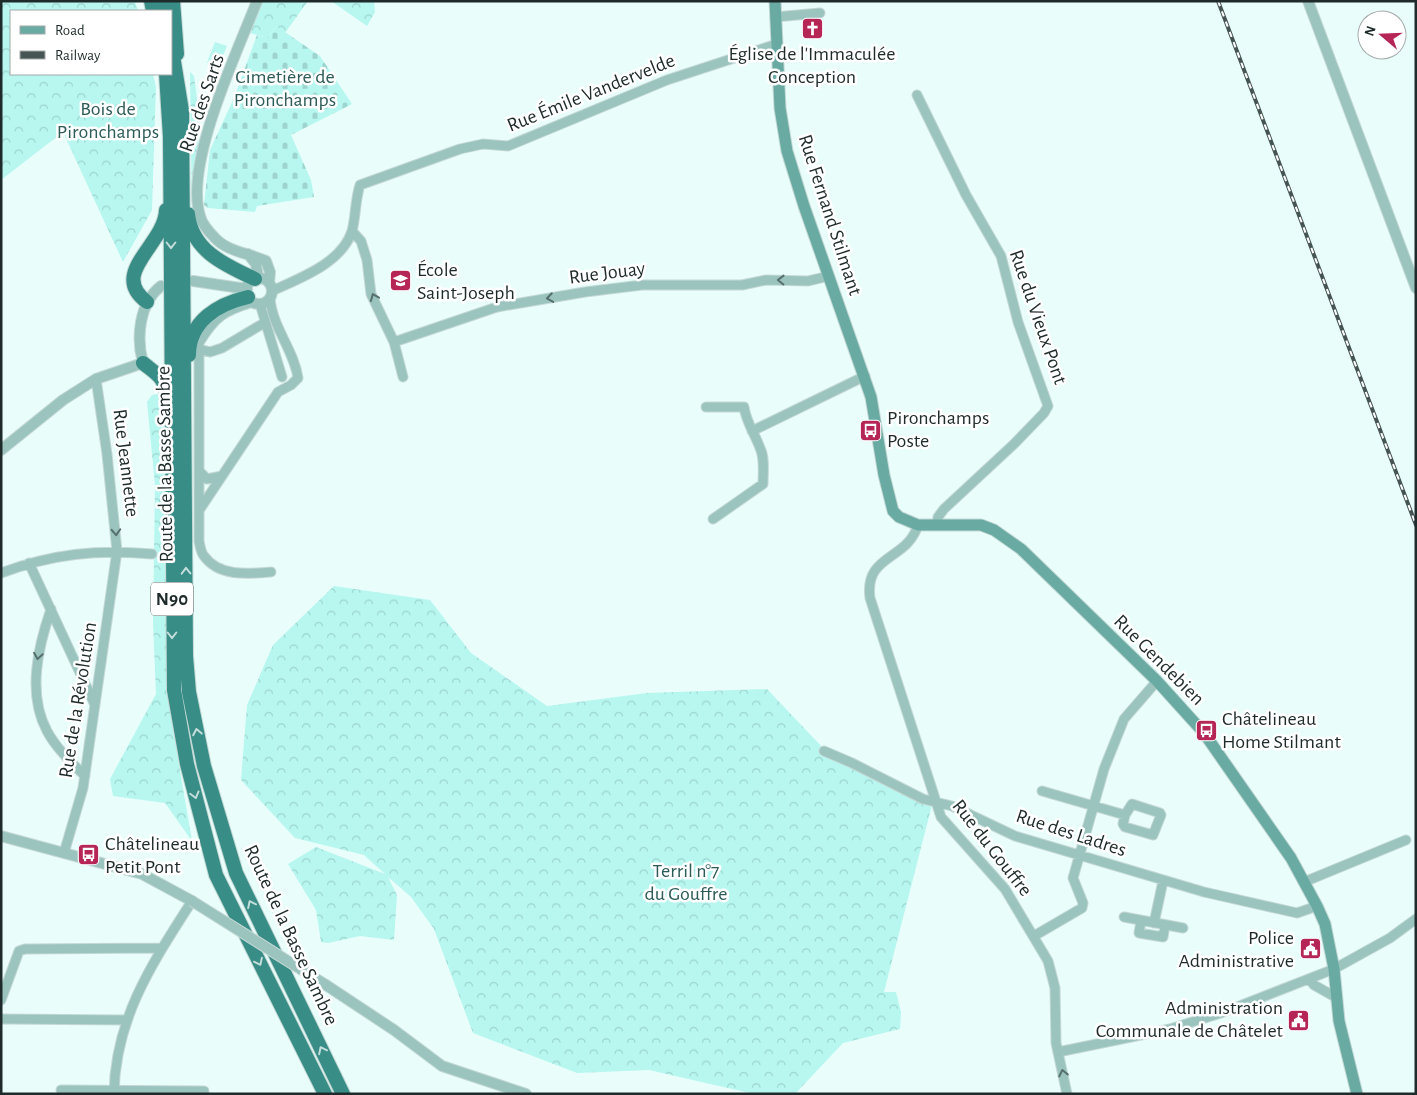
<svg xmlns="http://www.w3.org/2000/svg" width="1417" height="1095" font-family="'Alegreya Sans',sans-serif">
  <defs>
    <pattern id="forest-crowns" width="20" height="18" patternUnits="userSpaceOnUse" patternTransform="scale(1.25)"><rect width="20" height="18" fill="#b7f7f0"/><path d="M2 6a3 3 0 1 1 6 0M12 15a3 3 0 1 1 6 0" fill="none" stroke="#9dd4ce"/></pattern>
    <pattern id="cemetery-stones" width="16" height="16" patternUnits="userSpaceOnUse" patternTransform="scale(1.25)"><rect width="16" height="16" fill="#b7f7f0"/><path d="M2 7V4a2 2 0 0 1 4 0v3zM10 15v-3a2 2 0 0 1 4 0v3z" fill="#9dd4ce"/></pattern>
  </defs>
  <rect width="100%" height="100%" fill="#e9fefb"/>
  <!-- forest -->
  <path fill="url(#forest-crowns)" d="M1,1H135L138,11H11V74H153L156,87L152,210L123,262L63,132L1,180Z
    M262,1H308L285,33L276,26L268,38L250,33Z
    M331,1H374L375,12L367,26Z
    M190,72L194,76C202,124 197,168 197,217L192,212Z
    M157,394L164,401L167,694L192,841L165,803L113,796L110,779L156,694L153,623L155,485L147,402L152,395Z
    M334,586L430,600L471,653L547,706L647,693L767,689L823,748L932,805L884,992H896L901,1012L900,1029L843,1043L795,1094H754L649,1070L577,1073L473,1033L434,929L411,897L388,877L397,895L394,940L360,936L328,943L321,942L316,910L288,864L316,847L385,874L364,855L295,838L241,780L247,705L273,645Z"/>
  <!-- cemetery -->
  <path fill="url(#cemetery-stones)" d="M276,26L320,56L352,104L291,135L311,180L314,197L257,206L255,212L208,208L204,205L210,150L234,98L257,35L268,38Z"/>
  <!-- garden -->
  <path fill="#b7f7f0" d="M215,42L227,46L218,68L207,63Z"/>
  <g fill="none" stroke-linecap="round" stroke-linejoin="round">
    <defs>
      <path id="minor" d="M775,17L820,13
        M917,95L966,195L1001,256L1018,322L1048,406L1044,413L1014,444L944,509L938,517L937,524
        M352,231L361,241L367,260L371,294L394,342L403,377
        M272,291C300,278 342,263 352,231C356,216 355,200 360,185L460,149L483,144L508,146L667,80L777,44
        M253,302C224,311 215,316 199,343V541C200,546 201,553 204,556C219,577 248,574 271,572
        M260,304L282,377
        M394,342L497,307L585,292L642,285H742L766,280L808,281L829,276
        M199,349L210,352L222,348L264,323
        M706,407H744C746,422 755,434 760,448C765,458 763,473 763,484L713,519
        M752,431L865,376
        M199,471L207,479L222,476
        M200,509L278,392L291,385L298,378C294,350 272,327 270,298
        M918,525C907,561 864,554 870,598L941,817L1005,889L1048,961L1055,988L1056,1043L1067,1094
        M29,563L95,705
        M1,573C52,554 97,549 152,554
        M51,609C38,647 27,694 47,731C56,748 71,762 85,776
        M824,751L852,763L923,799L952,806L1015,836L1204,892L1297,913L1317,906
        M1042,791L1125,815L1132,804L1160,813L1161,815L1153,835L1125,827L1123,824L1125,815
        M64,853L83,788L117,551L107,454L96,379
        M1304,882L1406,840
        M1124,917L1183,928
        M1141,921L1139,933L1163,937L1165,925
        M1154,923L1163,881
        M1034,936L1082,908L1083,903L1073,878L1104,769L1124,719L1157,681
        M1309,979L1314,985L1337,998
        M1,1000L19,951L25,949L161,948
        M1,1019L127,1020
        M1058,1052L1170,1029L1224,1012L1334,969L1390,938L1416,919
        M61,1090L204,1091V1094
        M114,1094C115,1018 153,962 192,901"/>
      <path id="tertiary" d="M257,1C237,53 184,163 200,216C202,224 209,232 215,238C228,252 249,253 266,261L270,272L269,283
        M1308,1L1416,288
        M248,254L256,264L258,278
        M246 291a13 13 0 1 1 26 0a13 13 0 1 1-26 0Z
        M193,281L247,289
        M1,450L63,400L96,379L143,363C136,338 139,303 161,286
        M1,836L142,874L192,901
        M326,985L394,1030L442,1066L526,1094"/>
      <path id="secondary" d="M775,1L780,108L787,151L804,206L871,397L884,475L893,511L899,517L918,525H981L994,530L1021,549L1157,681L1204,733L1291,858L1317,906L1325,924L1334,969L1339,1021L1357,1094"/>
      <path id="trunk" d="M151,1L153,11
        M163,1L165,11
        M173,1L177,54
        M171,43L182,111L186,656L189,692L204,766L236,873L343,1094
        M166,74L170,137L174,690L187,764L216,875L325,1094
        M188,214C192,251 225,265 255,279
        M147,302C108,273 165,245 166,210
        M189,355C189,321 218,304 248,297
        M143,363C155,373 166,378 166,395"/>
    </defs>
    <!-- minor casing -->
    <use href="#minor" stroke="#c4d8d5" stroke-width="11"/>
    <!-- tertiary casing -->
    <use href="#tertiary" stroke="#c4d8d5" stroke-width="12"/>
    <!-- secondary casing -->
    <use href="#secondary" stroke="#c4d8d5" stroke-width="13"/>
    <!-- trunk casing -->
    <use href="#trunk" stroke="#c4d8d5" stroke-width="16"/>
    <!-- minor -->
    <use href="#minor" stroke="#9bc4bf" stroke-width="9"/>
    <!-- tertiary -->
    <use href="#tertiary" stroke="#9bc4bf" stroke-width="10"/>
    <!-- secondary -->
    <use href="#secondary" stroke="#69aaa3" stroke-width="11"/>
    <!-- trunk -->
    <use href="#trunk" stroke="#388d86" stroke-width="14"/>
    <defs>
      <path id="rail" d="M1218,1L1416,525"/>
    </defs>
    <!-- rail casing -->
    <use href="#rail" stroke="#465553" stroke-width="4"/>
    <!-- rail -->
    <use href="#rail" stroke="#fff" stroke-width="2" stroke-dasharray="5.5" stroke-linecap="butt"/>
    <defs>
      <path id="tertiary-bridge" d="M192,901L326,985"/>
    </defs>
    <!-- tertiary-bridge casing -->
    <use href="#tertiary-bridge" stroke="#c4d8d5" stroke-width="12" stroke-linecap="butt"/>
    <!-- tertiary-bridge -->
    <use href="#tertiary-bridge" stroke="#9bc4bf" stroke-width="10"/>
  </g>
  <!-- one-way arrows -->
  <defs><path id="oneway-chevron" d="M-2-3.5L2.5 0L-2 3.5" fill="none" stroke-width="1.6" stroke-linecap="round" stroke-linejoin="round" transform="scale(1.25)"/></defs>
  <g stroke="#c3dddb">
    <use href="#oneway-chevron" transform="translate(171 245) rotate(90)"/>
    <use href="#oneway-chevron" transform="translate(186 571) rotate(-91)"/>
    <use href="#oneway-chevron" transform="translate(172 635) rotate(90)"/>
    <use href="#oneway-chevron" transform="translate(197 732) rotate(-101)"/>
    <use href="#oneway-chevron" transform="translate(195 795) rotate(75)"/>
    <use href="#oneway-chevron" transform="translate(251 904) rotate(-116)"/>
    <use href="#oneway-chevron" transform="translate(259 962) rotate(64)"/>
    <use href="#oneway-chevron" transform="translate(322 1050) rotate(-116)"/>
  </g>
  <g stroke="#56706d">
    <use href="#oneway-chevron" transform="translate(781 280) rotate(-179)"/>
    <use href="#oneway-chevron" transform="translate(374 297) rotate(-112)"/>
    <use href="#oneway-chevron" transform="translate(550 298) rotate(171)"/>
    <use href="#oneway-chevron" transform="translate(116 532) rotate(87)"/>
    <use href="#oneway-chevron" transform="translate(38 656) rotate(99)"/>
    <use href="#oneway-chevron" transform="translate(1063 1073) rotate(-102)"/>
  </g>
  <!-- icons -->
  <defs>
    <symbol id="church-square" viewBox="-11 -11 22 22"><rect x="-9" y="-9" width="18" height="18" rx="4" fill="#b52555" stroke="#fff"/><path d="M-1.2-6h2.4v3.5h3.3v2.4h-3.3V6h-2.4V-.1h-3.3v-2.4h3.3Z" fill="#fff"/></symbol>
    <symbol id="school-square" viewBox="-11 -11 22 22"><rect x="-9" y="-9" width="18" height="18" rx="4" fill="#b52555" stroke="#fff"/><path d="M0-5L7-2L0 1L-7-2ZM-4 1L0 2.5L4 1V4Q0 6-4 4Z" fill="#fff"/></symbol>
    <symbol id="bus-square" viewBox="-11 -11 22 22"><rect x="-9" y="-9" width="18" height="18" rx="4" fill="#b52555" stroke="#fff"/><path d="M-5-6H5V4H4V6H2V4H-2V6H-4V4H-5ZM-3.5-4V0h7V-4ZM-3.5 1.2v1.5H-2V1.2ZM2 1.2v1.5H3.5V1.2Z" fill="#fff"/></symbol>
    <symbol id="civic-square" viewBox="-11 -11 22 22"><rect x="-9" y="-9" width="18" height="18" rx="4" fill="#b52555" stroke="#fff"/><path d="M-.6-6.5H3V-4.5H.6V-3L4-1V1h2V6H-6V1h2V-1L-.6-3ZM-1.2 2.5V6h2.4V2.5Z" fill="#fff"/></symbol>
  </defs>
  <g fill-rule="evenodd">
    <use href="#church-square" x="800" y="16" width="25" height="25"/>
    <use href="#school-square" x="388" y="268" width="25" height="25"/>
    <use href="#bus-square" x="858" y="418" width="25" height="25"/>
    <use href="#bus-square" x="1194" y="718" width="25" height="25"/>
    <use href="#bus-square" x="76" y="842" width="25" height="25"/>
    <use href="#civic-square" x="1298" y="936" width="25" height="25"/>
    <use href="#civic-square" x="1286" y="1008" width="25" height="25"/>
  </g>
  <g text-anchor="middle" dominant-baseline="central" stroke-width="5" stroke-linejoin="round" paint-order="stroke">
    <!-- shield labels -->
    <rect fill="#fff" stroke="#626b6a" stroke-width="1" x="151" y="582.5" width="42" height="33" rx="4"/>
    <g font-size="19" font-weight="bold" fill="#1e2b2a">
      <text x="172" y="599">N90</text>
    </g>
    <!-- poi labels -->
    <g font-size="20" fill="#1e2b2a" stroke="#fff" text-anchor="start">
      <text x="812" y="54" text-anchor="middle">Église de l'Immaculée<tspan x="812" dy="23">Conception</tspan></text>
      <text x="417" y="270">École<tspan x="417" dy="23">Saint-Joseph</tspan></text>
      <text x="887" y="418">Pironchamps<tspan x="887" dy="23">Poste</tspan></text>
      <text x="1222" y="719">Châtelineau<tspan x="1222" dy="23">Home Stilmant</tspan></text>
      <text x="105" y="844">Châtelineau<tspan x="105" dy="23">Petit Pont</tspan></text>
      <text x="1294" y="938" text-anchor="end">Police<tspan x="1294" dy="23">Administrative</tspan></text>
      <text x="1283" y="1008" text-anchor="end">Administration<tspan x="1283" dy="23">Communale de Châtelet</tspan></text>
    </g>
    <!-- park labels -->
    <g font-size="20" fill="#2d5b57" stroke="#fff">
      <text x="285" y="77">Cimetière de<tspan x="285" dy="23">Pironchamps</tspan></text>
      <text x="108" y="109">Bois de<tspan x="108" dy="23">Pironchamps</tspan></text>
      <text x="686" y="871">Terril n°7<tspan x="686" dy="23">du Gouffre</tspan></text>
    </g>
    <!-- street labels -->
    <g font-size="20" fill="#1e2b2a" stroke="#fff">
      <text transform="translate(591 93) rotate(-22)">Rue Émile Vandervelde</text>
      <text transform="translate(202 103) rotate(-71)">Rue des Sarts</text>
      <text transform="translate(830 215) rotate(72)">Rue Fernand Stilmant</text>
      <text transform="translate(607 273) rotate(-7)">Rue Jouay</text>
      <text transform="translate(1038 317) rotate(71)">Rue du Vieux Pont</text>
      <text transform="translate(126 463) rotate(83)">Rue Jeannette</text>
      <text transform="translate(165 464) rotate(-91)">Route de la Basse Sambre</text>
      <text transform="translate(1159 660) rotate(45)">Rue Gendebien</text>
      <text transform="translate(78 700) rotate(-81)">Rue de la Révolution</text>
      <text transform="translate(1071 833) rotate(18)">Rue des Ladres</text>
      <text transform="translate(992 848) rotate(52)">Rue du Gouffre</text>
      <text transform="translate(291 935) rotate(65)">Route de la Basse Sambre</text>
    </g>
  </g>
  <!-- border -->
  <rect width="1417" height="1095" fill="none" stroke="#1e2b2a" stroke-width="5"/>
  <!-- legend -->
  <rect x="10" y="10" width="162" height="65" fill="#ffffff" stroke="#a5aaaa"/>
  <rect x="20" y="26" width="25" height="8" fill="#69aaa3" stroke="#a5aaaa"/>
  <text x="55" y="35" font-size="15" fill="#1e2b2a">Road</text>
  <rect x="20" y="51" width="25" height="8" fill="#465553" stroke="#a5aaaa"/>
  <text x="55" y="60" font-size="15" fill="#1e2b2a">Railway</text>
  <!-- north arrow -->
  <g transform="translate(1382 35) rotate(289)"><circle r="24" fill="#ffffff" stroke="#a5aaaa"/>
  <path d="M0-4L9 19L0 12L-9 19Z" fill="#b52555"/>
  <text y="-8" font-size="14" font-weight="bold" text-anchor="middle" fill="#1e2b2a">N</text>
  </g>
</svg>
